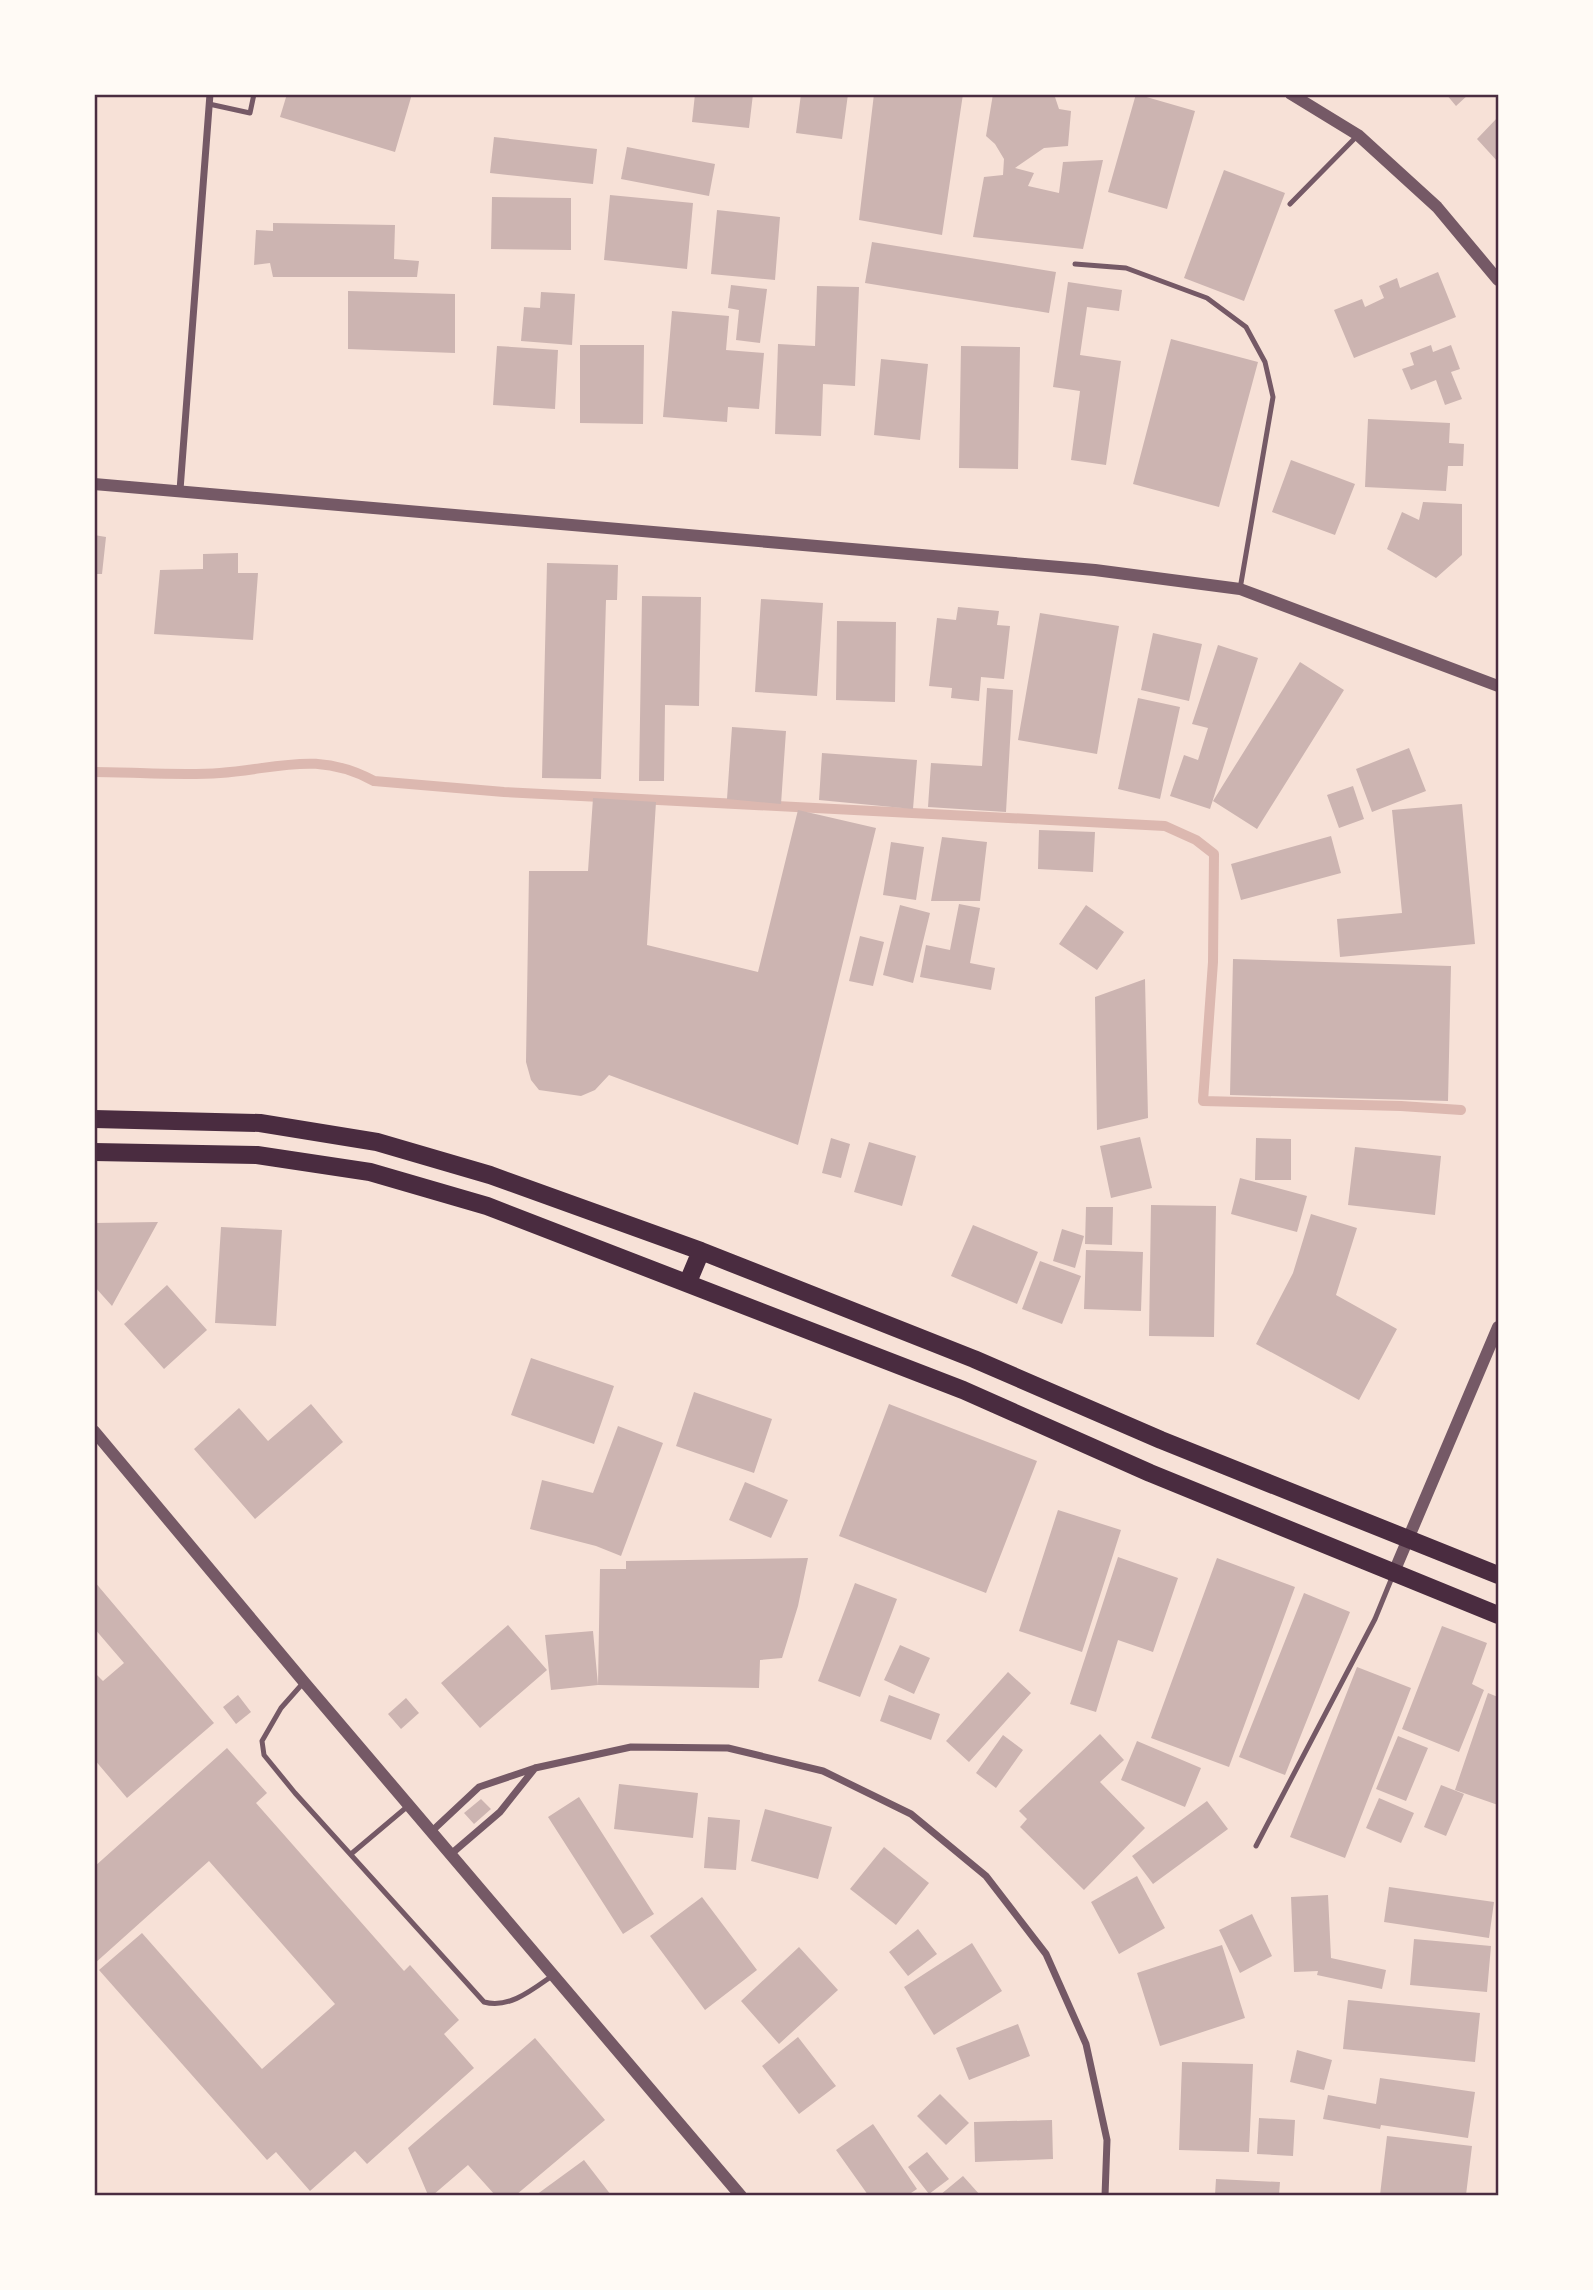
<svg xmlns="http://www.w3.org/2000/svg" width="1593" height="2290" font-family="Manrope,sans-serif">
  <rect width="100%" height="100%" fill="#f7e1d7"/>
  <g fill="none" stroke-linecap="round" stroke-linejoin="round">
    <!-- stream -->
    <path stroke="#dcb8b0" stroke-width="10" d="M94,772C136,772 179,776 220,773C278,769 317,750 374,781L504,792L1165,826L1196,840L1214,854L1213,962L1203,1101L1401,1106L1461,1110"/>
  </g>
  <!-- building -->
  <path fill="#ccb4b1" d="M287,94H412L395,152L280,117Z
    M695,94H753L749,128L692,122Z
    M801,94H848L842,139L796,133Z
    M874,94H963L942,235L859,220Z
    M993,94H1054L1059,109L1071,111L1068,146L1044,148L1015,168L1034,173L1028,186L1059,193L1063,162L1103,160L1083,249L973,237L984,177L1003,175L1004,159L995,144L986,136Z
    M1136,94L1195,111L1167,209L1108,192Z
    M1446,94H1469L1456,106Z
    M1498,117V162L1477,139Z
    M494,137L597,149L593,184L490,173Z
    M627,147L715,164L709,196L621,179Z
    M1224,170L1285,193L1244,301L1184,278Z
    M610,195L693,203L687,269L604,260Z
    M492,197L571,198V250L491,249Z
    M717,210L780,217L775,280L711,274Z
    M273,223L395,225L394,259L419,261L417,277H273L270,263L254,265L256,230L273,231Z
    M872,242L1056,272L1049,313L865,283Z
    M1438,272L1456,317L1354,358L1334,310L1362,299L1365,307L1384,298L1379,286L1397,278L1400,288Z
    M1068,282L1122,290L1119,311L1087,307L1080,355L1121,361L1106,465L1071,460L1080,391L1053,387Z
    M731,285L767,289L760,343L736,340L739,310L728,308Z
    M817,286L859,287L855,386L823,384L821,436L775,434L778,344L815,346Z
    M348,291L455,294V353L348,349Z
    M541,292L575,294L572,345L521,341L524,307L540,308Z
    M672,311L729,316L726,350L764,353L759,409L728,407L727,422L663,417Z
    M1171,339L1258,362L1219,507L1133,484Z
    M580,345H644L643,424L580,423Z
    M1431,345L1433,352L1451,345L1460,369L1451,372L1462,399L1445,405L1436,380L1411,390L1402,369L1414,365L1410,353Z
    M497,346L558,350L555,409L493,405Z
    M961,346L1020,347L1018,469L959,468Z
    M881,359L928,364L920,440L874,435Z
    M1368,419L1450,423L1449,443L1464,444L1463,466H1448L1446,491L1365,487Z
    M1291,460L1355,484L1335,535L1272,512Z
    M1423,502L1462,504V555L1436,578L1387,549L1402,512L1419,520Z
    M94,535L106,537L102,574H94Z
    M238,553V573H258L253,640L154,634L160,570L203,569V554Z
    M547,563L618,565L617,600H606L601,779L542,778Z
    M642,596L701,597L699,706L665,705L664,781H639Z
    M761,599L823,603L817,696L755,692Z
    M958,607L999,611L997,625L1010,626L1004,679L981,677L979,701L951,698L952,688L929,686L937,618L956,620Z
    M1040,613L1119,626L1097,754L1018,740Z
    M837,621L896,622L895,702L836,700Z
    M1153,633L1202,644L1189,701L1141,690Z
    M1218,645L1258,658L1210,809L1170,796L1184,755L1198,760L1208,728L1192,724Z
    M1300,662L1344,690L1257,829L1213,801Z
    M987,688L1013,690L1006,812L928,807L931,763L982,766Z
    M1138,698L1180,707L1160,799L1118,789Z
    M732,727L786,731L781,804L727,799Z
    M1409,748L1426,791L1372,812L1356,769Z
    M822,753L917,760L913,809L819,800Z
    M1353,786L1364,819L1339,828L1327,795Z
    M593,798L656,802L647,945L758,972L798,810L876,828L798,1145L609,1075L595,1090L581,1096L539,1090L531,1080L526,1062L529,871H588Z
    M1462,804L1475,944L1340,957L1337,919L1402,913L1392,810Z
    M1039,830L1095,832L1093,872L1038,869Z
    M1331,836L1341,873L1241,900L1231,864Z
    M942,837L987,842L980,901H931Z
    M891,842L924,847L916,900L883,895Z
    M959,904L980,908L970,963L995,968L991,990L920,977L926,945L950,950Z
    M900,905L930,913L913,983L883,975Z
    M1086,905L1124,932L1097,970L1059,944Z
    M860,936L884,942L873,986L849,981Z
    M1233,959L1451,966L1448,1101L1230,1095Z
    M1145,979L1148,1118L1097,1130L1095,997Z
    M1140,1137L1152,1188L1111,1198L1100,1146Z
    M831,1138L850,1144L841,1178L822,1173Z
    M1256,1138L1291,1139V1180H1255Z
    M869,1142L916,1156L902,1206L854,1192Z
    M1355,1147L1441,1156L1435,1215L1348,1205Z
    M1240,1178L1307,1196L1297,1232L1231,1214Z
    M1151,1205L1216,1206L1214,1337L1149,1336Z
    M1086,1207H1113L1112,1245L1085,1244Z
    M1311,1214L1357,1228L1336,1295L1397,1329L1359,1400L1256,1344L1293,1273Z
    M158,1222L112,1306L94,1286V1223Z
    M973,1225L1038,1252L1017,1304L951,1276Z
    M221,1227L282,1230L276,1326L215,1323Z
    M1062,1229L1084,1236L1075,1268L1053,1261Z
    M1086,1250L1143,1252L1141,1311L1084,1309Z
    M1040,1261L1081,1276L1062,1324L1022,1309Z
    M167,1285L207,1330L164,1369L124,1324Z
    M531,1358L614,1386L594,1444L511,1415Z
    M694,1392L772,1419L754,1473L676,1446Z
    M311,1404L343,1442L255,1519L194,1449L239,1408L268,1441Z
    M889,1404L1037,1461L986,1593L839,1536Z
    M618,1426L663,1443L621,1556L596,1546L530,1529L542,1480L593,1493Z
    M745,1482L788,1500L771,1538L729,1520Z
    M1058,1510L1121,1530L1082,1652L1019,1631Z
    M1118,1557L1178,1578L1153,1652L1118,1640L1096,1712L1070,1704Z
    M808,1558L798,1606L782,1658L760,1660L759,1688L598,1685L600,1569H626V1561Z
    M1217,1558L1295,1587L1229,1767L1151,1738Z
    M94,1581L214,1723L127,1798L94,1759V1672L103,1681L124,1663L94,1628Z
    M855,1583L897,1599L860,1697L818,1681Z
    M1304,1593L1350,1612L1285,1775L1239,1757Z
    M508,1625L547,1670L480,1728L441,1683Z
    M1442,1626L1487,1643L1472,1684L1484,1690L1459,1752L1402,1729Z
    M593,1631L598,1685L551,1690L545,1635Z
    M900,1645L930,1658L914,1694L884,1680Z
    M1357,1667L1411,1688L1345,1858L1290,1837Z
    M1008,1672L1031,1693L969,1762L946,1741Z
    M1488,1693L1498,1697V1805L1455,1790Z
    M238,1695L251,1712L236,1724L223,1707Z
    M889,1695L940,1714L931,1740L880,1721Z
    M406,1698L419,1713L401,1729L388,1714Z
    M1100,1734L1124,1760L1100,1782L1145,1828L1084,1890L1020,1827L1027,1819L1019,1811Z
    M1003,1735L1023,1750L996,1788L976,1773Z
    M1398,1736L1428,1748L1406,1801L1376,1789Z
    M1137,1741L1201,1768L1185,1807L1121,1780Z
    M227,1748L267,1793L256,1803L404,1971L410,1965L459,2020L444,2034L474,2068L367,2164L355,2151L310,2191L276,2152L267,2160L99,1970L142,1933L262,2069L335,2004L209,1861L94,1964V1867Z
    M619,1784L698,1793L693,1838L614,1829Z
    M1441,1785L1464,1794L1446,1836L1424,1827Z
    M579,1797L654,1914L623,1934L548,1817Z
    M1379,1798L1414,1813L1401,1843L1366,1828Z
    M481,1799L491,1809L474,1824L464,1813Z
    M1207,1801L1228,1829L1153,1884L1132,1856Z
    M765,1809L832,1827L818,1879L751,1861Z
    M708,1817L740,1820L736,1870L704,1868Z
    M884,1847L929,1883L896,1925L850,1889Z
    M1137,1876L1165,1928L1119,1954L1091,1902Z
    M1389,1887L1494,1902L1489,1938L1384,1922Z
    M1328,1895L1331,1958L1386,1970L1382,1989L1317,1975L1318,1971L1294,1972L1291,1897Z
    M702,1897L757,1970L705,2010L650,1936Z
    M1252,1914L1272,1956L1240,1973L1219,1930Z
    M918,1929L937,1954L908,1976L889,1952Z
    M1414,1939L1491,1946L1487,1992L1410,1985Z
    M972,1943L1002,1991L934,2035L904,1987Z
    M1222,1945L1245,2018L1160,2046L1137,1973Z
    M799,1947L838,1990L779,2044L741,2001Z
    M1348,2000L1480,2013L1475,2062L1343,2049Z
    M1018,2024L1030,2056L969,2080L956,2048Z
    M798,2037L836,2086L799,2114L762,2066Z
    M535,2038L605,2120L516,2195H495L468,2165L433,2195H428L408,2148Z
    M1297,2050L1332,2060L1324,2090L1290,2082Z
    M1182,2062L1253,2064L1249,2152L1179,2150Z
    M1380,2078L1475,2092L1468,2138L1381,2125L1380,2129L1323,2119L1328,2095L1376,2104Z
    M940,2094L969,2123L946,2145L917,2116Z
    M1259,2118L1295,2120L1293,2156L1257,2154Z
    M1052,2120L1053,2159L975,2162L974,2122Z
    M873,2124L917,2189L908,2195H868L836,2150Z
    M1387,2136L1472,2146L1466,2195H1380Z
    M927,2152L949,2179L929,2194L908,2167Z
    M584,2160L611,2195H536Z
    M963,2176L980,2195H940Z
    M1216,2179L1280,2182L1279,2195H1215Z"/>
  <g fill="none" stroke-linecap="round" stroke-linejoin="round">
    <!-- service -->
    <path stroke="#755966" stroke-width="5" d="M209,104L250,113L254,94
      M1290,204L1358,135
      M1075,264L1126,268L1207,298L1246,327L1265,362L1273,397L1240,589
      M304,1682L281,1708L262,1741L264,1755L295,1793L484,2002C509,2009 532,1990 552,1976
      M1256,1846L1375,1619L1393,1575
      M351,1854L408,1806"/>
    <!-- minor -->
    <path stroke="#755966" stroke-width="7" d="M180,490L210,94
      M432,1831L479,1787L535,1768L631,1747L728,1748L823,1771L911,1814L986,1876L1046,1954L1086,2044L1107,2140L1105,2196
      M451,1854L500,1812L535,1768"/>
    <!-- tertiary -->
    <path stroke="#755966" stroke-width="12" d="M1291,94L1358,135L1437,207L1498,280
      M94,484L1095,570L1240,589L1498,686
      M94,1431L304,1682L741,2196
      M1394,1572L1498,1327"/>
    <!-- primary -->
    <path stroke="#4a2c40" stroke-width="18" d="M94,1119L260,1123L377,1142L490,1175L701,1251L974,1359L1161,1440L1498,1575
      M94,1152L257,1155L370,1172L487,1206L963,1390L1150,1473L1498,1615
      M688,1282L701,1251"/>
  </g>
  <!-- border -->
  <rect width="1593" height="2290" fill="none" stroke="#fffaf5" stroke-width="192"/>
  <rect x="96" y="96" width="1401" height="2098" fill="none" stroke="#4a2c40" stroke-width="2.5"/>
</svg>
